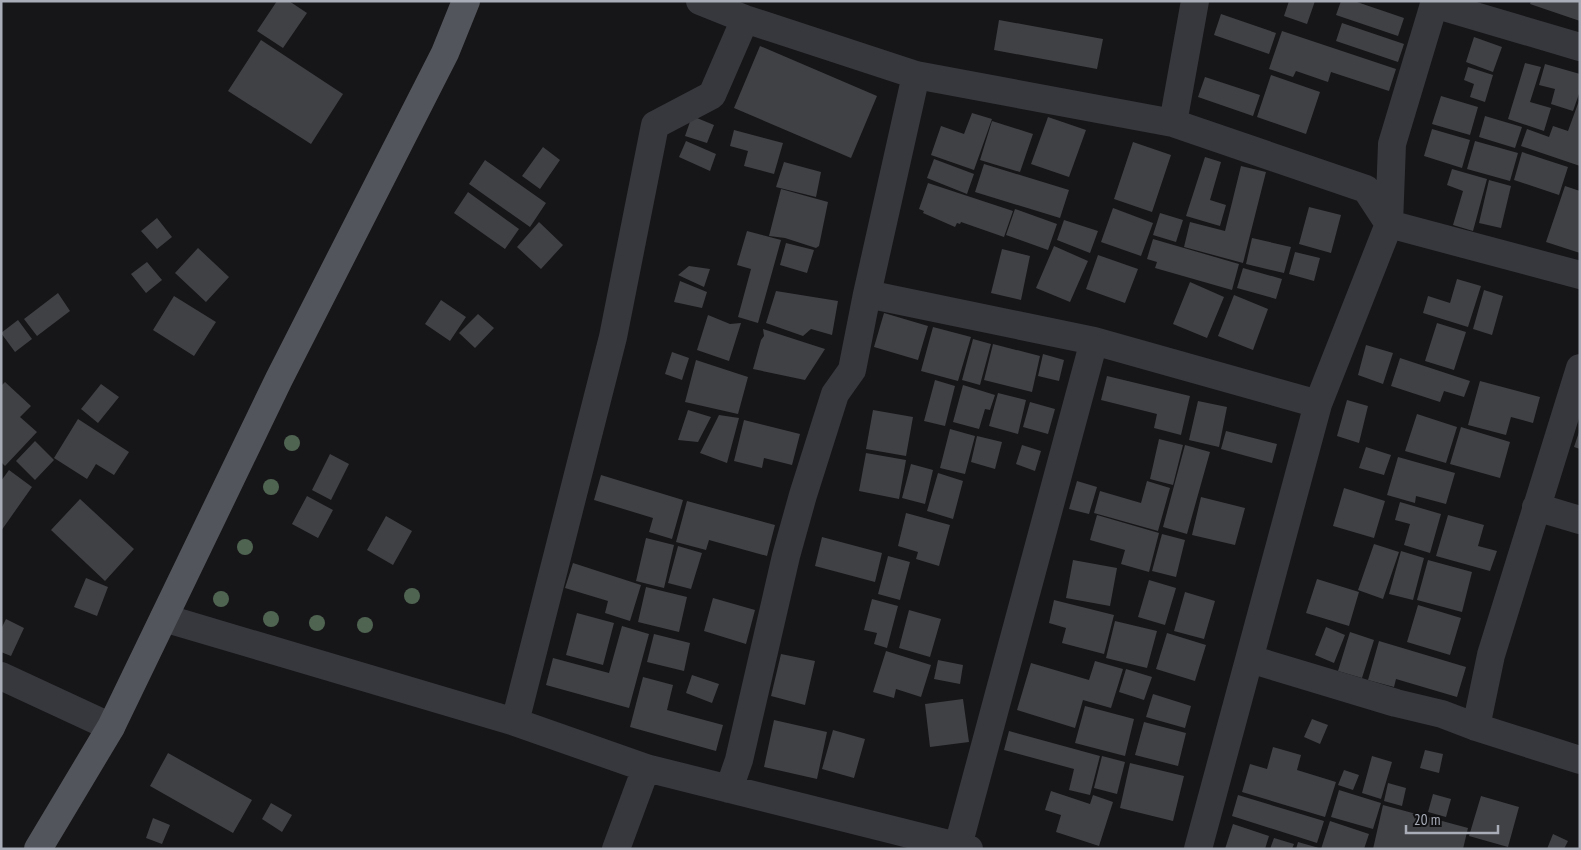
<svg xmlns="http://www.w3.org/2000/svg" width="1581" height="850" font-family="'PT Sans Narrow',sans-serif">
  <rect width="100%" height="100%" fill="#161618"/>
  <!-- building -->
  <path fill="#404145" d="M277,1H289L307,13L283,48L257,31Z
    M1289,1H1315L1307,24L1284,16Z
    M1341,1H1354L1404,18L1398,36L1336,15Z
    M1531,1H1580V21L1530,4Z
    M1221,14L1276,33L1269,54L1214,35Z
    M999,20L1103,39L1097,69L994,50Z
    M1342,23L1404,44L1398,62L1336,41Z
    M1282,31L1396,69L1389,91L1331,72L1328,82L1296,71L1293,77L1269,69Z
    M1474,37L1502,47L1493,72L1466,62Z
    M261,40L343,94L311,144L228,91Z
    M760,46L877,96L851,158L734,108Z
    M1525,63L1541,67L1530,102L1551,108L1544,131L1508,119Z
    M1545,64L1580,74V91L1573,111L1551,104L1555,89L1539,85Z
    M1468,67L1493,75L1485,102L1470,97L1474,84L1464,80Z
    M1271,75L1320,92L1306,134L1257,117Z
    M1205,77L1260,95L1253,116L1198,97Z
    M1441,96L1478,107L1470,135L1432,124Z
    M1580,98V166L1521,146L1527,129L1549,137L1553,126L1568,131Z
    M972,113L992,119L974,170L931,155L941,126L964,134Z
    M692,116L714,125L707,143L685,136Z
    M1485,116L1522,127L1515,148L1479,137Z
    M1048,117L1086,130L1069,177L1031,164Z
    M992,121L1033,134L1020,172L980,160Z
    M1432,129L1470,140L1462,168L1424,156Z
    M734,130L783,143L774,174L744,166L748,151L730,146Z
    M686,141L716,154L710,171L679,157Z
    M1475,141L1518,153L1510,181L1467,169Z
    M1133,142L1171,155L1152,212L1114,199Z
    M543,147L560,160L540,189L522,176Z
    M1522,152L1568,167L1559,195L1514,180Z
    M1205,157L1221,162L1210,200L1226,205L1220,226L1186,216Z
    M934,159L974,174L967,194L927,178Z
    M485,160L546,203L530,227L469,184Z
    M784,162L821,172L816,197L776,187Z
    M984,164L1069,190L1060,218L975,192Z
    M1241,166L1266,172L1243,263L1184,247L1190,222L1225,231Z
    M1452,169L1487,179L1473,231L1453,225L1463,191L1447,185Z
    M1489,180L1511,186L1501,228L1479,223Z
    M928,183L1013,211L1004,237L961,222L960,224L957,223L955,227L923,213L924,211L919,209Z
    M1565,186L1580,191V253L1546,242Z
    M781,189L828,202L819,246L816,248L785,238L769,236Z
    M468,192L519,229L505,249L454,213Z
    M1309,207L1341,215L1331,253L1299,244Z
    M1113,208L1153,223L1141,256L1101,242Z
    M1015,209L1057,224L1048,250L1006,235Z
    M1160,213L1183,220L1176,242L1153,235Z
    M157,218L172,237L157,249L141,231Z
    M1064,220L1098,231L1090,253L1057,240Z
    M539,222L563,245L541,269L517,247Z
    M747,231L781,240L758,323L738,317L751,269L737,265Z
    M1252,238L1291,247L1284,273L1246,264Z
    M1153,239L1239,264L1232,290L1155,268L1157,262L1147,259Z
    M786,243L814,250L807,273L780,265Z
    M1054,246L1088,261L1070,302L1036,288Z
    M198,248L229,277L206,302L175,273Z
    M1002,249L1030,256L1021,300L991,293Z
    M1295,252L1320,258L1314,281L1289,274Z
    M1098,255L1138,269L1125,303L1086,289Z
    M147,262L162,280L146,293L131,274Z
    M689,266L710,269L704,287L678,275Z
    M1243,268L1282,279L1276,299L1237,288Z
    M1457,279L1481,286L1468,327L1423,313L1428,296L1450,303Z
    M680,281L707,292L702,308L674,302Z
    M1190,282L1224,297L1207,338L1173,324Z
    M1484,290L1503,296L1492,335L1473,329Z
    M776,291L838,301L832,335L811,329L803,336L766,323Z
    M58,293L70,311L37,336L24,319Z
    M1234,295L1268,309L1253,350L1218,336Z
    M174,296L216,322L194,356L153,330Z
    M441,300L466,317L450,341L425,324Z
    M884,313L928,326L918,360L874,347Z
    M478,314L494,328L475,348L459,333Z
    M708,315L730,324L741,323L729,361L697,350Z
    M18,320L32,339L15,352L1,333Z
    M1437,323L1466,332L1454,370L1425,361Z
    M933,327L971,337L958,381L921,371Z
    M763,329L825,349L805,380L753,369L761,340L764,336Z
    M973,339L991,344L980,385L962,380Z
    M993,344L1040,356L1032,392L984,380Z
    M1366,345L1393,353L1383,384L1358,375Z
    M672,352L689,358L682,380L665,374Z
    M1043,354L1064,360L1059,381L1038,376Z
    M1400,358L1470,381L1464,397L1444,391L1440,402L1391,386Z
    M696,360L748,377L738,414L685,402Z
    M1107,376L1190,396L1181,435L1154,428L1157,414L1101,400Z
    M935,380L955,386L945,426L924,421Z
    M1480,381L1540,397L1533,423L1511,417L1506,435L1468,425Z
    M5,382L31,406L20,417L37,432L5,466L1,462V386Z
    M101,384L119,397L98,423L81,409Z
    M963,385L995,395L990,410L985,409L979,429L953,422Z
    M998,393L1026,400L1018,434L989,426Z
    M1347,400L1368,406L1359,443L1337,436Z
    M1198,401L1227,407L1219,447L1189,440Z
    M1030,402L1055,409L1048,434L1023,427Z
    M688,410L711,417L698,442L678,440Z
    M873,410L913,417L906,456L866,449Z
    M1417,414L1457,427L1446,463L1405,451Z
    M719,415L739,418L727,463L700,453Z
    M78,419L129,452L114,475L96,464L87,479L54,458Z
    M744,420L800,434L792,465L764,458L762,468L734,461Z
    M1461,427L1510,442L1500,478L1450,464Z
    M950,429L975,436L965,474L940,468Z
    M1226,431L1277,444L1272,463L1221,449Z
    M1579,432H1580V449L1574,447Z
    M977,436L1002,442L995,469L971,462Z
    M1159,439L1183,445L1173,485L1150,479Z
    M35,441L54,460L35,480L16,461Z
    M1022,445L1041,451L1035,471L1016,464Z
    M1185,445L1210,452L1187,534L1163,527Z
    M1366,447L1391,455L1384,475L1359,468Z
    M866,453L906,460L899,499L859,491Z
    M330,454L349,464L331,500L312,490Z
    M1398,457L1455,473L1446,504L1416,496L1415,503L1387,495Z
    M911,464L933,470L925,504L902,498Z
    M9,470L32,487L1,531V481Z
    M938,473L963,481L953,519L927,511Z
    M601,475L683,500L672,539L649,532L653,518L594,500Z
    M1077,481L1097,487L1089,514L1069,509Z
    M1147,481L1170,488L1158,531L1094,513L1100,491L1141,503Z
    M1344,488L1385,501L1374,538L1333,526Z
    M307,496L333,510L318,538L292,524Z
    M1201,497L1245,508L1235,545L1192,535Z
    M80,499L134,549L105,581L51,530Z
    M687,501L775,525L767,556L709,540L706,550L676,542Z
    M1400,502L1441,514L1430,553L1404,545L1410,524L1395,520Z
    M906,513L950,525L939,566L916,559L918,552L898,546Z
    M1097,515L1159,533L1149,572L1121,564L1125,550L1090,540Z
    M1448,515L1484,525L1478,546L1497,551L1490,571L1436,556Z
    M386,516L412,531L393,565L367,550Z
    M1162,534L1185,540L1176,577L1152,571Z
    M822,537L882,553L875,582L815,566Z
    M646,538L674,545L664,588L636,581Z
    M1374,544L1399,552L1383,599L1358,590Z
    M678,546L702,553L691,589L668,583Z
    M1401,551L1424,558L1413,600L1389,594Z
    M888,556L910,562L900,600L878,594Z
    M1073,560L1117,568L1110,606L1066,598Z
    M1428,560L1472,572L1462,612L1417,600Z
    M573,563L641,585L630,621L605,613L608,601L565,588Z
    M86,578L108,587L97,616L74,607Z
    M1317,579L1359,592L1349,626L1306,613Z
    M1149,580L1176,588L1165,625L1138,617Z
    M646,587L687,597L679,632L638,622Z
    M1185,592L1215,601L1204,639L1174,631Z
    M713,598L755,610L746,644L704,631Z
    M872,599L898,606L887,648L874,644L877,633L864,630Z
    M1054,600L1114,615L1104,654L1062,643L1066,628L1049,623Z
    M1418,605L1461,618L1450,655L1407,642Z
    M909,610L941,619L930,657L899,648Z
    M577,613L614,623L603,665L566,655Z
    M6,619L24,628L11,656L1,652V629Z
    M1115,621L1157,631L1147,668L1106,658Z
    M622,626L649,634L629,708L546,685L553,658L609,673Z
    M1326,627L1345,635L1334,663L1315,655Z
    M1350,632L1374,640L1362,678L1338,671Z
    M1167,633L1206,645L1195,681L1156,669Z
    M654,634L690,643L684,671L647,662Z
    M1379,641L1466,667L1457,697L1396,679L1394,687L1368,680Z
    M886,651L931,665L921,697L896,689L894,698L873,692Z
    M781,654L815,661L805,705L771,696Z
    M938,660L963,665L960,684L934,679Z
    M1095,661L1123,669L1111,708L1083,700L1075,728L1017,710L1031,663L1089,680Z
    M1126,669L1152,677L1144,700L1119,692Z
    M692,675L719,684L712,703L686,693Z
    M643,677L673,685L667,710L723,725L716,751L630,727Z
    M1153,694L1191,706L1185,728L1146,717Z
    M963,699L969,742L930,747L925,704Z
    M1085,706L1134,719L1125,756L1075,743Z
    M1312,719L1328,725L1320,744L1304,737Z
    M774,720L827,732L817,779L764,767Z
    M1144,722L1186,733L1178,766L1135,755Z
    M833,730L865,739L854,778L822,769Z
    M1009,731L1100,756L1090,795L1069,790L1074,769L1004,750Z
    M1273,747L1301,755L1297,770L1336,782L1325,817L1242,792L1250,764L1267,769Z
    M1425,750L1443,754L1439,773L1420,768Z
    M168,753L252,800L233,833L150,786Z
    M1102,756L1125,762L1117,794L1094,788Z
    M1372,756L1392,762L1381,799L1362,793Z
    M1130,763L1184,776L1173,821L1120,808Z
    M1344,770L1359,775L1353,790L1338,785Z
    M1388,783L1406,788L1402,806L1384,801Z
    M1339,790L1381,803L1373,829L1331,817Z
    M1051,791L1090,804L1093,795L1113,802L1099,846L1056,832L1061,815L1045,810Z
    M1433,794L1451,799L1446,817L1428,812Z
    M1238,795L1324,821L1317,843L1232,816Z
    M1481,796L1519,807L1508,847L1469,836Z
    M271,803L292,815L282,832L262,819Z
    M1383,805L1468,828L1463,849H1373Z
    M153,818L170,825L162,844L146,838Z
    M1330,821L1369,834L1364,849H1321Z
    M1233,824L1269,836L1265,849H1225Z
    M1553,834L1568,841L1564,849H1547Z
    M1274,838L1294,844L1292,849H1270Z
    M1298,842L1319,848V849H1296Z"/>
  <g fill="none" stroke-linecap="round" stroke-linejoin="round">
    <!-- minor -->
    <path stroke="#37383d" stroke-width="28" d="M700,1L745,19L916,75L1173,123L1366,189L1389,224L1580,275
      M1434,4L1580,47
      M1173,123L1195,1
      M867,294L1094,341L1318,404
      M1536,507L1580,520
      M164,618L515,722L646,768L969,849
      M1250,659L1396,703L1442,714L1476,727L1580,760
      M1,676L111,727
      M515,722L613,337L655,125L712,95L745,19
      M1476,727L1491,655L1580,368
      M729,789L739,760L786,556L803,495L835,394L852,370L867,294L916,75
      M958,846L1094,341
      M616,849L646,768
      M1198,849L1318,404L1389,224L1392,144L1435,1"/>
    <!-- primary -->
    <path stroke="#53555c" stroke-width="28" d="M38,849L111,727L279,379L445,53L466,1"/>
  </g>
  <!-- trees -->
  <g fill="#506452">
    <circle cx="292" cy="443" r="8"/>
    <circle cx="271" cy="487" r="8"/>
    <circle cx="245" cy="547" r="8"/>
    <circle cx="412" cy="596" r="8"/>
    <circle cx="221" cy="599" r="8"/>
    <circle cx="271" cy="619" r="8"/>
    <circle cx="317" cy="623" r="8"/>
    <circle cx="365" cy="625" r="8"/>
  </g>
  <!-- border -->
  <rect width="1581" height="850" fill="none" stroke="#a8adb8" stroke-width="5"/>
  <!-- scale -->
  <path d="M1406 825v8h92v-8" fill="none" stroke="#a8adb8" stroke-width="2.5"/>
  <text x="1414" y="825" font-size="15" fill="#a8adb8" stroke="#111113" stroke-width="4" paint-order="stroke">20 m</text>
</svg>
